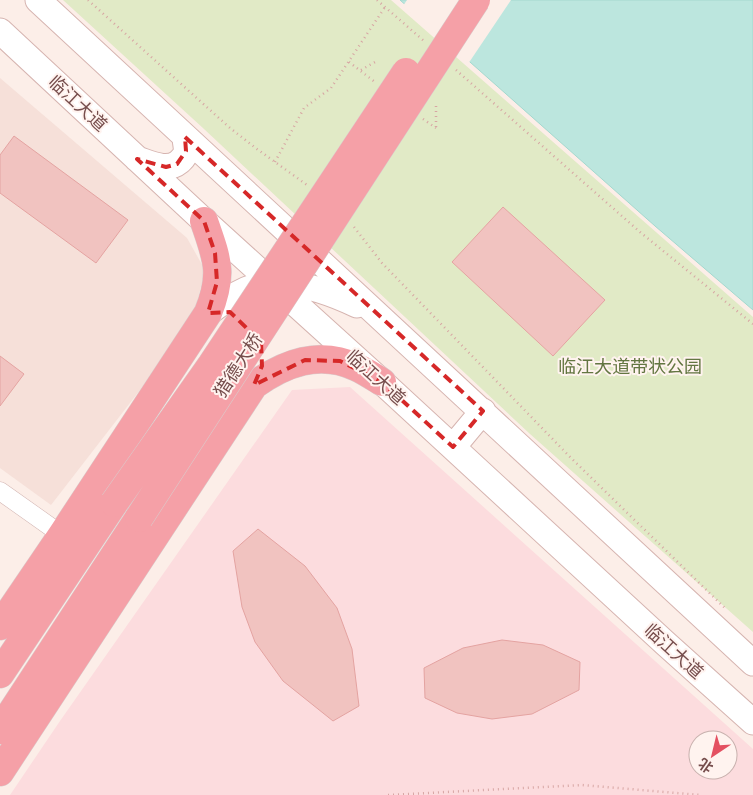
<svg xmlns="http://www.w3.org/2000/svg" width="753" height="795" font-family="Roboto,'Noto Sans SC',sans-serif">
  <rect width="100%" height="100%" fill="#fceee8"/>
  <!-- residential -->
  <path fill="#f6e0d9" d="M0,78L187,238L205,270L196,307L140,390L51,505L0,468Z"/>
  <!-- commercial -->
  <path fill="#fcdcde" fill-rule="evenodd" d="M350,387L753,749V795H10L60,721L292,390ZM698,740H728V770H698Z"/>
  <!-- green -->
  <path fill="#e1eac6" d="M63,0H391L753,317V632L530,434L204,129Z"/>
  <!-- water -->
  <path fill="#bce6de" stroke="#a3d8ce" d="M400,0H753V310L655,226Z"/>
  <!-- pier -->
  <path fill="#fceee8" d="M407,0H511L468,64L403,6Z"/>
  <!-- building -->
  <path fill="#f1c3c0" stroke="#e4a3a1" d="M14,136L128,220L96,263L0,193V155Z
    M503,207L605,300L553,356L452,262Z
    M0,356L24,374L0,406Z
    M258,529L305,566L337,608L352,649L359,706L333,721L283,681L255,642L242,607L233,551Z
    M502,640L543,645L580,662L579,690L532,714L492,719L457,713L425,698L424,668L463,648Z"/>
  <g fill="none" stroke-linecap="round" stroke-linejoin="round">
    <defs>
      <path id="street" d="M0,491L62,535"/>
      <path id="secondary" d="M38,0L753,663
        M0,31L204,221L382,382L665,643L753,722
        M137,159C150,163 167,172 179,162C182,159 185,157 186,152C187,148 185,142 185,137
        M208,313C226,299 246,287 269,282C274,281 279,283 284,283C310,285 334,294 357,305
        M453,447L483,411"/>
      <path id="highway" d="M0,626L62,535L208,313C224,273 217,259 204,221
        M0,674L114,503
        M0,730L139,518
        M0,772L254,385C285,363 319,350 356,367C365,371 374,377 382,382"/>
    </defs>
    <!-- street casing -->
    <use href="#street" stroke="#d3b6b3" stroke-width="19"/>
    <!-- secondary casing -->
    <use href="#secondary" stroke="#d6b4b0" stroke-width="27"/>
    <!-- highway casing -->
    <use href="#highway" stroke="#d9cdcd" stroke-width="29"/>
    <!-- path -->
    <path stroke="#d7a5a3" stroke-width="2.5" stroke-dasharray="1 4" stroke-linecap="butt" d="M88,0L230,128L257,149L307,185
      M377,0L424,41
      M349,62L375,82
      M361,70L375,62
      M456,70L640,232L753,324
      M436,106V128
      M423,119L436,128
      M275,162L304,108L331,88L385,7
      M354,227L382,263L571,458L727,610
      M388,795L582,785L700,795"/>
    <!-- street -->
    <use href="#street" stroke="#fff" stroke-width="18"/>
    <!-- secondary -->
    <use href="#secondary" stroke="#fff" stroke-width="25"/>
    <!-- highway -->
    <use href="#highway" stroke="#f5a0a7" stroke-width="28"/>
    <defs>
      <path id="highway-bridge" d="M114,503L212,364L406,72
        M139,518L476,0"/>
    </defs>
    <!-- highway-bridge casing -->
    <use href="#highway-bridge" stroke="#d9cdcd" stroke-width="29" stroke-linecap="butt"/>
    <!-- highway-bridge -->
    <use href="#highway-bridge" stroke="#f5a0a7" stroke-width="28"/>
  </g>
  <!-- marked area -->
  <path fill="none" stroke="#d62828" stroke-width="4" stroke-dasharray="10 6" stroke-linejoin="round" d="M185,137L483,411L453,447L382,382L340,361L305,360L254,385L262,366L261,342L230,312L208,313L217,282L215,253L204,221L137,159L166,167L177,164L186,151Z"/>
  <g text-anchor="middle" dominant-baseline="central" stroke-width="4" stroke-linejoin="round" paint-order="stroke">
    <!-- street labels -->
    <g font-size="18" fill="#764d4c" stroke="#fff3ef">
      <text transform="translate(78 103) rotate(43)">临江大道</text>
      <text transform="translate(238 365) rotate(-57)">猎德大桥</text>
      <text transform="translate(376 377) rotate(42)">临江大道</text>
      <text transform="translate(674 651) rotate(42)">临江大道</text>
    </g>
    <!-- park labels -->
    <g font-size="18" fill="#637641" stroke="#fff3ef">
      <text x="630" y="366">临江大道带状公园</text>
    </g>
  </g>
  <!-- north arrow -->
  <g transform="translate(713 755) rotate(215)"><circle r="24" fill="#fff3ef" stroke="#c8b1ae"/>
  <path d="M0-4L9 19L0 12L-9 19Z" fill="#e45061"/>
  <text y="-8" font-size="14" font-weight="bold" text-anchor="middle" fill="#764d4c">北</text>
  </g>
</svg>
